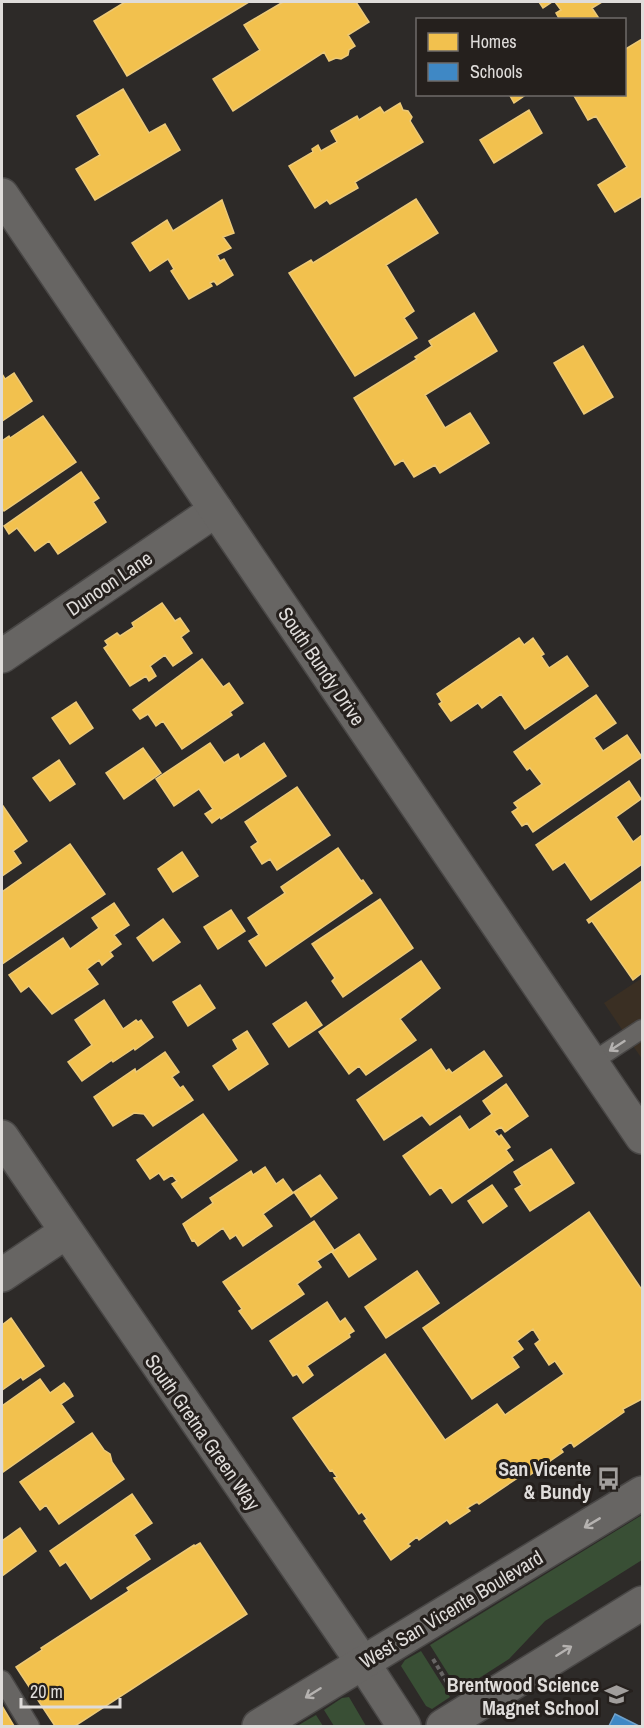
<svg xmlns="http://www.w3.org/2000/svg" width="644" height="1728" font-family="'Archivo Narrow',sans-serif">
  <rect width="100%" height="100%" fill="#2d2a28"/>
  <!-- commercial -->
  <path fill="#3a2f23" d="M642,978V1059L604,1003Z"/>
  <!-- green -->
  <path fill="#394f35" d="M642,1515V1560L545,1621L509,1659L459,1691L430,1645Z
    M421,1651L450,1697L432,1709L426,1706L401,1666L405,1660Z
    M349,1697L366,1726H334L324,1710L342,1698Z
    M316,1715L323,1726H297Z"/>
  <!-- homes -->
  <path fill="#f2c14e" stroke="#ecc978" stroke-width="1.5" d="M125,2H249L127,76L94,21Z
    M283,2H356L369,22L348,35L355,46L349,50L348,55L341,59L336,58L329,61L324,52L233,111L213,79L260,50L244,25Z
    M539,2H552L543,8Z
    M555,2H602L592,8L600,20H560L556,13L561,10Z
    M642,39V196L615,212L598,185L627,167L596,116L588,120L573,94H624V50Z
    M123,89L149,133L165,124L180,150L95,200L76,169L100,155L77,116Z
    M509,94H527L514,103Z
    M400,103L403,110L408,111L412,117L410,121L423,142L355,182L358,188L330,204L327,200L315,208L289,166L313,152L312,149L318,145L321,151L337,142L331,131L357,116L359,120L380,107L384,113Z
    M529,110L542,133L494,163L480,140Z
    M416,199L438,233L386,265L414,311L404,318L417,338L355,376L289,273L311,260L313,263Z
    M222,200L234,233L223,237L231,248L217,255L220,261L224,259L233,275L217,285L214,281L210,283L212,286L189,299L171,271L174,269L168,259L150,271L132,243L167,220L173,231Z
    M474,313L497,351L425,395L445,428L470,413L489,443L440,473L435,465L414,477L403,460L395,465L354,398L417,359L415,357L432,346L429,341Z
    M583,346L613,397L584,414L554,363Z
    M14,373L32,401L2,421V374L5,379Z
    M43,416L76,462L4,511L2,508V441L9,436L10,438Z
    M81,472L99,498L93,502L106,522L58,554L49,541L35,551L17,528L9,534L4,526Z
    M162,603L175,621L180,618L189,631L181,637L192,653L173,666L165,655L150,666L156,676L149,681L146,676L130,686L104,648L108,645L105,641L117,633L120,636L134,627L132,623Z
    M519,638L524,645L533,638L544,654L541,656L549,668L567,656L588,686L525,729L501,694L482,708L478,703L451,721L439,704L442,702L437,694Z
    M202,659L223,687L229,683L243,703L230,712L232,715L182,749L163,721L156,726L148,714L140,719L133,710Z
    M596,695L616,723L594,738L603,751L627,735L642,757L533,832L527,823L522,826L512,812L518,808L514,803L542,784L530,768L527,770L514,752Z
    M76,702L93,728L70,744L52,718Z
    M210,743L224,763L238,754L240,759L264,743L286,776L221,819L220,817L212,823L205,814L213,809L199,789L174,806L156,779Z
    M143,748L161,773L124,799L106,773Z
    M59,760L75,784L50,801L33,778Z
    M629,781L641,799L616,817L633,842L642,835V864L591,900L565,862L553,870L536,845Z
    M297,787L330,835L277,870L270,859L262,864L251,847L258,842L245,822Z
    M3,806L27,841L13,851L21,863L2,876Z
    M70,844L105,894L2,964V892Z
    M338,848L361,881L363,880L372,893L266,966L249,941L259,935L248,918L285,893L281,887Z
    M182,852L198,876L173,892L158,869Z
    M642,881V973L633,980L592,921L589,923L587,920Z
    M380,899L413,948L343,997L332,981L335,978L312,944Z
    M114,903L129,925L114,935L121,944L110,952L113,956L102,965L99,960L87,969L98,984L52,1014L29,986L21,992L9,975L63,938L70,949L99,928L92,918Z
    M231,910L245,931L218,949L204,927Z
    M163,919L180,942L153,961L137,938Z
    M421,961L440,988L400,1019L416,1040L366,1075L359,1066L349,1074L319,1032Z
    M200,985L215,1008L188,1026L173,1002Z
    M104,1000L123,1029L136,1020L138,1022L141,1020L153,1037L135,1050L134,1048L113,1062L112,1060L82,1081L68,1062L92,1045L75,1020Z
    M306,1002L322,1025L289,1047L273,1024Z
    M247,1031L268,1064L229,1090L213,1066L238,1049L233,1040Z
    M431,1049L446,1071L449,1069L452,1073L484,1051L502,1076L430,1125L422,1115L384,1140L357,1100Z
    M165,1052L179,1072L172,1077L180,1088L183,1086L193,1100L153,1126L144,1114L134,1113L113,1126L94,1097L135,1069L136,1072Z
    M506,1084L528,1116L505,1132L501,1127L494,1131L499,1137L501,1135L510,1147L506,1150L513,1160L452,1203L441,1187L430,1195L403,1156L460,1116L469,1130L492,1114L483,1101Z
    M203,1114L237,1160L182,1198L172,1184L177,1181L172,1175L164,1180L159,1173L150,1179L137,1160Z
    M551,1149L574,1183L530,1211L515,1189L522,1185L514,1172Z
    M265,1167L276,1184L283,1179L293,1193L263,1214L272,1226L243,1246L236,1235L230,1239L223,1228L198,1246L194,1240L192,1241L183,1224L213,1203L210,1198L251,1171L253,1175Z
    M320,1175L337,1198L311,1217L294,1192Z
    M492,1185L507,1206L483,1223L468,1201Z
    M589,1212L642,1290V1399L623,1409L624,1412L574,1447L571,1442L561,1449L563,1452L530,1475L525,1468L517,1474L519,1477L479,1504L477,1502L467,1508L470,1511L450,1524L447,1520L419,1540L417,1537L408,1544L410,1546L391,1560L364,1521L367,1519L362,1512L359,1514L334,1478L337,1477L332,1470L330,1471L293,1418L385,1354L445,1440L497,1404L505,1415L564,1374L555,1361L549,1365L535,1344L540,1340L533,1329L517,1341L523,1349L512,1357L519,1367L472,1399L423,1328Z
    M314,1221L334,1250L317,1261L321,1267L297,1284L304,1294L252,1329L239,1311L242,1309L223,1282Z
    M359,1234L376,1259L349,1277L332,1252Z
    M417,1271L439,1303L386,1338L365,1307Z
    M327,1302L340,1322L345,1318L354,1331L349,1334L350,1337L307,1366L313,1375L303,1383L297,1374L293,1376L270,1341Z
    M11,1318L44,1366L23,1380L21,1377L2,1390V1325Z
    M40,1379L50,1393L64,1383L69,1389L73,1396L61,1404L74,1422L3,1472L2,1406Z
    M92,1433L104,1450L110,1454L112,1462L124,1479L59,1524L46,1505L40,1510L20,1482Z
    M132,1494L152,1523L134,1535L150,1559L91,1599L66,1562L60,1566L50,1551Z
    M20,1528L36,1551L2,1576V1541Z
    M200,1543L247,1614L75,1726H55L16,1667L42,1650L41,1648L129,1591L127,1588L194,1545L195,1546Z
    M2,1706L14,1726H2Z"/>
  <!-- schools -->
  <path fill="#3f88c5" stroke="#6fa1cb" stroke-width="1.5" d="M615,1714L639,1726H609Z"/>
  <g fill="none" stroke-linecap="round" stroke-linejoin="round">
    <defs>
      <path id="lane" d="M592,1062L642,1029
        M2,1680L30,1726"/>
      <path id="street" d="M2,656L216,510
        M2,1137L363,1663L404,1726
        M2,1275L66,1232"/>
      <path id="secondary" d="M2,195L642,1137
        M259,1726L642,1493
        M443,1726L642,1603"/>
    </defs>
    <!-- lane casing -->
    <use href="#lane" stroke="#494746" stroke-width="21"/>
    <!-- street casing -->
    <use href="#street" stroke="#494746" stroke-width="36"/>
    <!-- secondary casing -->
    <use href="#secondary" stroke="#494746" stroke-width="36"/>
    <!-- path -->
    <path stroke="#676564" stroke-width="4" stroke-dasharray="4.5 3" stroke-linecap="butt" d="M433,1659L448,1684"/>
    <!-- lane -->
    <use href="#lane" stroke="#676563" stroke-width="18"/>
    <!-- street -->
    <use href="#street" stroke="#676563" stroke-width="33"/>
    <!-- secondary -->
    <use href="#secondary" stroke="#676563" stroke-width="33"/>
  </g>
  <!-- one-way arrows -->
  <defs><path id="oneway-shaft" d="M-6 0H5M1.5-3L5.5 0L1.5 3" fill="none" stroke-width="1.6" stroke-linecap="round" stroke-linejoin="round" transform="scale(1.5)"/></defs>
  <g stroke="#b5b2b0">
    <use href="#oneway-shaft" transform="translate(617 1046) rotate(147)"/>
    <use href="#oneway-shaft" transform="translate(592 1523) rotate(149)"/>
    <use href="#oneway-shaft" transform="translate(564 1651) rotate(-32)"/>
    <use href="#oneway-shaft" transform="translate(313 1693) rotate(148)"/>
  </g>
  <!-- icons -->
  <defs>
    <symbol id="bus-bare" viewBox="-9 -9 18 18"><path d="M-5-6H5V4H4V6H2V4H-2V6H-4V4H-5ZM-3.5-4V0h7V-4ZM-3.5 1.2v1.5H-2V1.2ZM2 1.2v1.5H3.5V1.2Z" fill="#a19e9c" stroke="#25201d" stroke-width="2.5" paint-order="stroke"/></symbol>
    <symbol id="school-bare" viewBox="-9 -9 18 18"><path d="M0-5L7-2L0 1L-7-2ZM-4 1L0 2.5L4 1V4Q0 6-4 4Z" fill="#a19e9c" stroke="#25201d" stroke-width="2.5" paint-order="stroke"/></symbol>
  </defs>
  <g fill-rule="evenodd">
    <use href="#bus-bare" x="592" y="1462" width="33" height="33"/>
    <use href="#school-bare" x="600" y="1678" width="33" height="33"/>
  </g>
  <g text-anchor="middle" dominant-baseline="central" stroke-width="6" stroke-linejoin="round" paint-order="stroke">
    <!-- street labels -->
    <g font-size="20" fill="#dfdcda" stroke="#25201d">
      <text transform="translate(109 583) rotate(-34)">Dunoon Lane</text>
      <text transform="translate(322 666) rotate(56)">South Bundy Drive</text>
      <text transform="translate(203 1432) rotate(55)">South Gretna Green Way</text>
      <text transform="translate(451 1609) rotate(-31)">West San Vicente Boulevard</text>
    </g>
    <!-- poi labels -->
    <g font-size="20" font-weight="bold" fill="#dfdcda" stroke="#25201d" text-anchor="end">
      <text x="591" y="1468">San Vicente<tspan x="591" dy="23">&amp; Bundy</tspan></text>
      <text x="599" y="1684">Brentwood Science<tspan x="599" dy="23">Magnet School</tspan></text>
    </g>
  </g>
  <!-- border -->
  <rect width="644" height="1728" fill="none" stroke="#dfdcda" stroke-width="6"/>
  <!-- legend -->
  <rect x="416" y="18" width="210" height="78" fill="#25201d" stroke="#6f6b69" stroke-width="1.5"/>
  <rect x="428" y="33" width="30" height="18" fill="#f2c14e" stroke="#6f6b69" stroke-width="1.5"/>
  <text x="470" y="48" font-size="18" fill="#dfdcda">Homes</text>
  <rect x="428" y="63" width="30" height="18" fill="#3f88c5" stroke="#6f6b69" stroke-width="1.5"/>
  <text x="470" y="78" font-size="18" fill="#dfdcda">Schools</text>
  <!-- scale -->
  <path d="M21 1698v9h99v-9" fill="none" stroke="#dfdcda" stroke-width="3"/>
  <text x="30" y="1698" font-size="18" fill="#dfdcda" stroke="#25201d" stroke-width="4.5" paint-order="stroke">20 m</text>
</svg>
